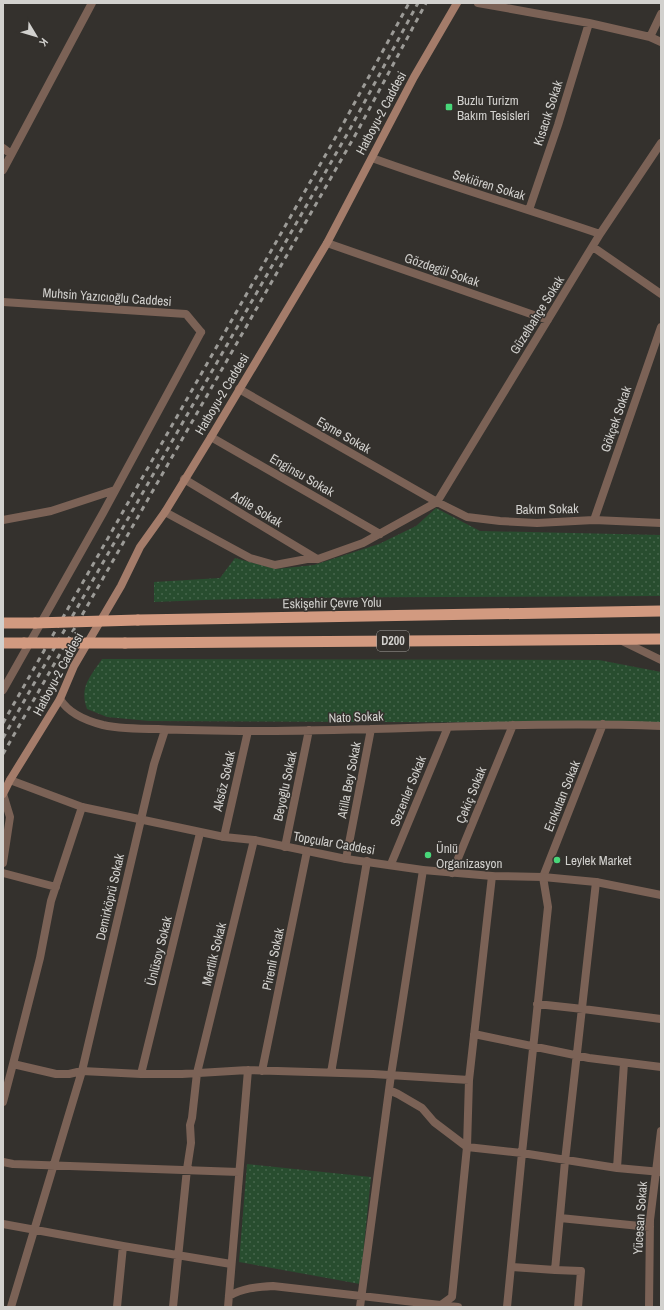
<svg xmlns="http://www.w3.org/2000/svg" width="664" height="1310" font-family="'Archivo Narrow',sans-serif">
  <defs>
    <pattern id="grass-dots" width="8" height="8" patternUnits="userSpaceOnUse"><rect width="8" height="8" fill="#284d2f"/><path d="M2 2h.1M6 6h.1" fill="none" stroke="#46664c" stroke-width="1.8" stroke-linecap="round"/></pattern>
  </defs>
  <rect width="100%" height="100%" fill="#34312d"/>
  <!-- grass -->
  <path fill="url(#grass-dots)" d="M436,508L480,531L661,535V596C492,598 323,595 154,602V582L220,578L235,558L276,569L314,565L379,544L416,526Z
    M102,659L599,660L661,672V723L149,721L107,717L87,709C79,687 90,677 102,659Z
    M247,1164L371,1177L360,1284L239,1262Z"/>
  <g fill="none" stroke-linecap="round" stroke-linejoin="round">
    <!-- minor -->
    <path stroke="#7b6256" stroke-width="8" d="M478,3L589,23L650,37L661,42
      M650,37L661,14
      M3,148L11,154
      M372,158C447,185 524,208 600,234
      M3,170L92,3
      M529,210L558,125L589,23
      M327,243L548,320
      M593,247L661,294
      M239,389L437,502L467,517L500,521L537,523L594,520L661,523
      M211,437L380,534
      M184,479L317,559
      M165,512L250,558L275,565L307,559H318L363,543L437,502L600,234L661,143
      M3,520L51,511L115,490
      M594,520L661,327
      M620,640L661,660
      M3,690L103,513L201,332
      M60,699C69,714 87,721 103,725C121,729 140,729 158,729C197,731 236,731 275,731C404,730 532,721 661,726
      M224,837L248,731
      M285,847L309,730
      M346,859L371,729
      M3,863L10,817L3,794
      M391,864L448,727
      M3,873L56,887
      M452,873L513,725
      M537,1004L583,1009L661,1019
      M474,1034L589,1058L661,1067
      M13,1064L40,958L51,901L82,807
      M262,1071L307,851
      M331,1073L367,861
      M141,1074L200,833
      M389,1090L398,1094L422,1108L434,1122L467,1147L522,1153L617,1168L661,1172
      M3,1102L13,1064L56,1074H69L82,1071L141,1074H182L248,1070L373,1074L469,1080
      M3,1162L13,1164L239,1172
      M617,1168L624,1063
      M560,1218L650,1227
      M3,1224L123,1246L231,1264
      M512,1267L555,1270
      M229,1296C243,1288 256,1287 273,1286L458,1307
      M11,1307L82,1071L154,764L165,730
      M117,1307L123,1246
      M173,1307L187,1169L191,1143L190,1125L192,1118L197,1073L254,840
      M228,1307L248,1070
      M360,1307L391,1075L423,870
      M440,1307L441,1305L452,1297L467,1147L469,1080L492,876
      M507,1307L522,1153L548,907L543,877L603,724
      M578,1307L581,1271L555,1270L565,1161L596,882
      M649,1307L650,1220L661,1131"/>
    <!-- tertiary -->
    <path stroke="#7b6256" stroke-width="8" d="M3,302L186,314L201,332
      M10,780L82,807L224,837L254,840L346,859L423,870L492,876L543,877L596,882L661,895"/>
    <!-- secondary -->
    <path stroke="#a47c6a" stroke-width="8" d="M3,794L10,780L60,699L74,666L121,586L140,547L165,512L211,437L327,243L414,77L457,3"/>
    <!-- trunk -->
    <path stroke="#d29a80" stroke-width="11" d="M138,620L661,611
      M3,623H35
      M3,643H24
      M125,643L661,639"/>
    <!-- rail -->
    <path stroke="#9c9b97" stroke-width="3" stroke-dasharray="5 5" stroke-linecap="butt" d="M3,723L342,126L409,3
      M3,738L350,129L418,3
      M3,754L357,132L426,3"/>
    <!-- trunk-bridge -->
    <path stroke="#d29a80" stroke-width="11" d="M35,623L138,620
      M24,643H125"/>
  </g>
  <!-- markers -->
  <g fill="#48d779" stroke="#34312d" stroke-width="1.5">
    <rect x="445" y="103" width="8" height="8" rx="2"/>
    <circle cx="428" cy="855" r="4"/>
    <circle cx="557" cy="860" r="4"/>
  </g>
  <g text-anchor="middle" dominant-baseline="central" stroke-width="3" stroke-linejoin="round" paint-order="stroke">
    <!-- shield labels -->
    <rect fill="#34312d" stroke="#a3a19e" stroke-width="1" x="377" y="631" width="32" height="20" rx="3"/>
    <g font-size="12" font-weight="bold" fill="#d2d1ce">
      <text x="393" y="641">D200</text>
    </g>
    <!-- poi labels -->
    <g font-size="13" fill="#d2d1ce" stroke="#34312d" text-anchor="start">
      <text x="457" y="100">Buzlu Turizm<tspan x="457" dy="15">Bakım Tesisleri</tspan></text>
      <text x="436" y="848">Ünlü<tspan x="436" dy="15">Organizasyon</tspan></text>
      <text x="565" y="860">Leylek Market</text>
    </g>
    <!-- street labels -->
    <g font-size="13" fill="#d2d1ce" stroke="#34312d">
      <text transform="translate(381 113) rotate(-62)">Hatboyu-2 Caddesi</text>
      <text transform="translate(548 113) rotate(-72)">Kısacık Sokak</text>
      <text transform="translate(489 185) rotate(17)">Sekiören Sokak</text>
      <text transform="translate(442 270) rotate(19)">Gözdegül Sokak</text>
      <text transform="translate(107 297) rotate(4)">Muhsin Yazıcıoğlu Caddesi</text>
      <text transform="translate(537 315) rotate(-58)">Güzelbahçe Sokak</text>
      <text transform="translate(222 394) rotate(-59)">Hatboyu-2 Caddesi</text>
      <text transform="translate(616 419) rotate(-71)">Gökçek Sokak</text>
      <text transform="translate(344 435) rotate(30)">Eşme Sokak</text>
      <text transform="translate(302 475) rotate(30)">Enginsu Sokak</text>
      <text transform="translate(257 509) rotate(31)">Adile Sokak</text>
      <text transform="translate(547 509) rotate(-1)">Bakım Sokak</text>
      <text transform="translate(332 603) rotate(-1)">Eskişehir Çevre Yolu</text>
      <text transform="translate(58 674) rotate(-62)">Hatboyu-2 Caddesi</text>
      <text transform="translate(356 717) rotate(-2)">Nato Sokak</text>
      <text transform="translate(349 780) rotate(-79)">Atilla Bey Sokak</text>
      <text transform="translate(224 781) rotate(-77)">Aksöz Sokak</text>
      <text transform="translate(285 786) rotate(-78)">Beyoğlu Sokak</text>
      <text transform="translate(408 791) rotate(-68)">Sezenler Sokak</text>
      <text transform="translate(471 795) rotate(-68)">Çekiç Sokak</text>
      <text transform="translate(562 796) rotate(-68)">Erokutan Sokak</text>
      <text transform="translate(334 843) rotate(10)">Topçular Caddesi</text>
      <text transform="translate(110 897) rotate(-77)">Demirköprü Sokak</text>
      <text transform="translate(159 951) rotate(-76)">Ünlüsoy Sokak</text>
      <text transform="translate(214 954) rotate(-76)">Mertlik Sokak</text>
      <text transform="translate(273 959) rotate(-78)">Pirenli Sokak</text>
      <text transform="translate(640 1218) rotate(-86)">Yücesan Sokak</text>
    </g>
  </g>
  <!-- border -->
  <rect width="664" height="1310" fill="none" stroke="#d2d1ce" stroke-width="8"/>
  <!-- north arrow -->
  <g transform="translate(36 36) rotate(128)" stroke="#34312d" stroke-width="3" paint-order="stroke">
  <path d="M0-3L7 15L0 10L-7 15Z" fill="#d2d1ce"/>
  <text y="-6" font-size="11" font-weight="bold" text-anchor="middle" fill="#d2d1ce">K</text>
  </g>
</svg>
